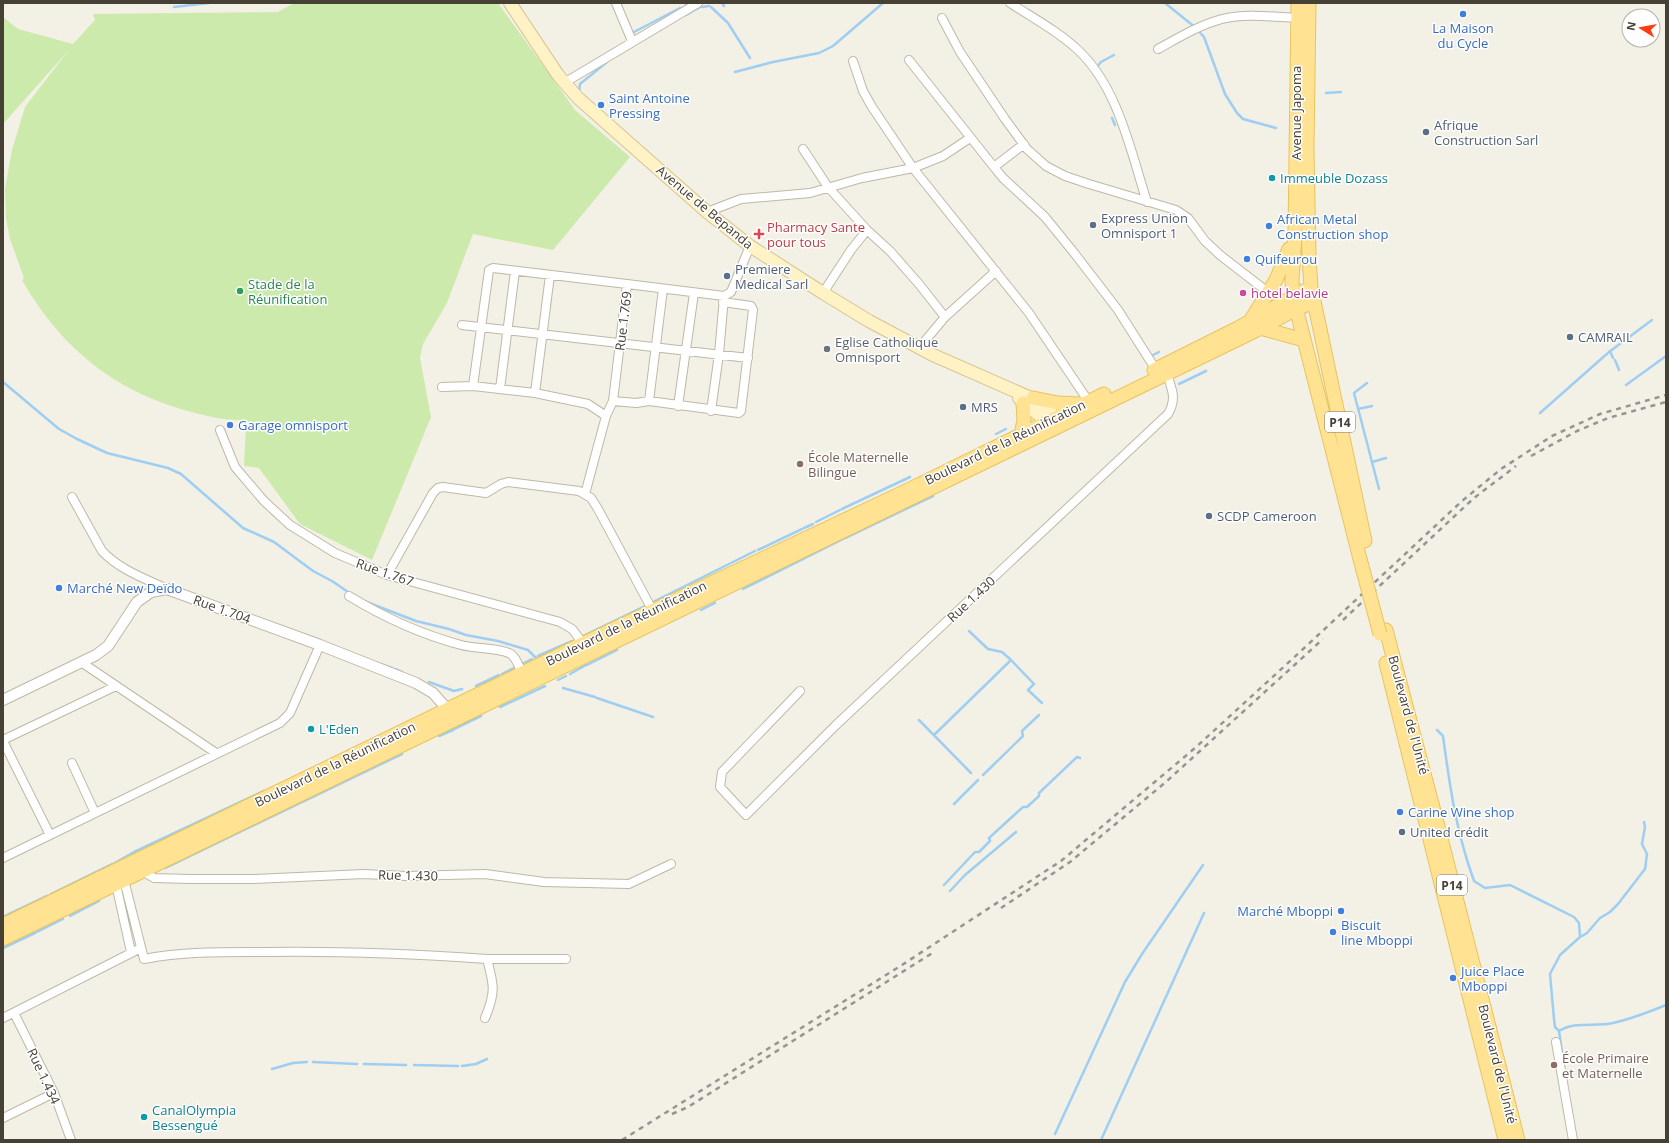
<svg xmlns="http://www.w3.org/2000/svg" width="1669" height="1143" font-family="'Open Sans',sans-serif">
  <rect width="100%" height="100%" fill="#f3f0e5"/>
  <!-- green -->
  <path fill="#cceaac" d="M294,3H498L575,110L630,157L553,250L473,234L447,303L423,344L420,358L431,417L372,560L300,524L259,468L244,466L246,424H241L240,420C221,420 203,415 184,410C111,389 59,345 22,280L24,278L10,239L6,218L5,189L12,150L25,107L68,51L3,124V17L18,29L73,44L95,20L93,14L278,12Z"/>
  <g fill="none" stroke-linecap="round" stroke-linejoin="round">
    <!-- stream -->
    <path stroke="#9fcef3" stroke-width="2.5" d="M722,3L724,6
      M1165,3L1196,28L1204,37L1225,94L1237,113L1243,119L1276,128
      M686,5L689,3
      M174,7L209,3
      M702,7L709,6
      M711,7L728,23L750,58
      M686,15L700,7
      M634,32L680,8
      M1096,68L1101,62L1114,55
      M735,72L773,62L819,53L833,46L883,3
      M579,92L580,84L607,62
      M1326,93L1341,92
      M1112,118L1115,125
      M1610,351L1613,358
      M1153,355L1159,352
      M1615,360L1619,370
      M3,382L59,429L77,439L107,453L168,468L181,474L243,528L274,542L313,571L332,581L351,594
      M1367,383L1354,393L1379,489
      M1179,384L1206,371
      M1626,385L1666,356
      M1358,409L1372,406
      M1540,413L1609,352L1652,320
      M996,434L1006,429
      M1372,462L1386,458
      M842,509L910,477
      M816,522L840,510
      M804,528L813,524
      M845,538L933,496
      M758,550L802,529
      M743,589L843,539
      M364,601L416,621L449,629L466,635L498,641L528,650L536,658
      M651,603L755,551
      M701,610L715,603
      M969,631L988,649L1002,652L1010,659
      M581,637L647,605
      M538,656L572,641
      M1011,660L1034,684L1028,690L1042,703
      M380,664L392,668
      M587,665L617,650
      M395,669L402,672
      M502,674L532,659
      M570,674L586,665
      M558,680L566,676
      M429,682L454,691L462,689
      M476,686L499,675
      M563,688L595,697
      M597,698L653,717
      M500,707L545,686
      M919,720L971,773
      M454,729L481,716
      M1437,730L1443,736C1450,788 1456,831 1474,881L1485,888L1510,885L1574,917L1579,923L1580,937L1560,955L1550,974L1554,1019L1555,1027L1559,1031L1564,1067
      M935,734L1010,661
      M439,736L453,730
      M983,775L1023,736L1022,731L1039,715
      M954,804L978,780
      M113,864L134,852L264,791
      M165,868L402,754
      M944,885L975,852H979L990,841L989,838L1023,807H1027L1039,796V793L1077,757L1080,758
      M950,891L965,875L1016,832
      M51,894L112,864
      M70,916L99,901
      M3,917L47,896
      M37,932L63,919
      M1582,936L1587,933L1600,918L1610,912L1618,904L1645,869L1647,854L1642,844L1645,827L1644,822
      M3,948L35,933
      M1559,1031C1575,1021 1595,1027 1613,1023C1631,1019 1649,1012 1666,1005
      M313,1062L357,1064
      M364,1064L406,1065
      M414,1065L458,1066
      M462,1066L476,1064L487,1059
      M272,1069L293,1063L307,1062
      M1055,1134L1125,982L1142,954L1203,865
      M1101,1140L1204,913"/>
    <defs>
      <path id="minor" d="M616,3L632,41
        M1010,3C1033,18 1058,31 1078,50C1118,87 1131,152 1147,202
        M942,18L960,52L1005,119L1027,149L1046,166L1065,176L1089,184L1176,210L1188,218L1205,241L1220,255L1269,293
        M1158,49C1178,38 1199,25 1222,19C1246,13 1273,17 1297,18
        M909,60L994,167L1003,178L1045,217L1075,254L1118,310L1158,373
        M853,61L863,91L872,107L913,168L1029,313L1089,402
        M564,83L698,3
        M803,149L828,187L867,230L890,251L919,284L945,317
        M994,167L1024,144
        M707,212L741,199L810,193L862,178L913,168L943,156L970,138
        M627,284L724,296L731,292L750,246
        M823,293L851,250L867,230
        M462,325L748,358
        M919,348L945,317L996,271
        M473,386L489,270L493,268L627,284L613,401L606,416L585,494
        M442,387L473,386L535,393L588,404L606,416
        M500,389L515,271
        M535,393L550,275
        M613,401L636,403L649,401L739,413L741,411L753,310L751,306L723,302
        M649,401L663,289
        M678,406L694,293
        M711,411L719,354L724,297
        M220,430L235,467L264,501L290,525L335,553L387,575L560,622L572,629L585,646
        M72,497L102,551C120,570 144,578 167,589
        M387,575L433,493L438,488L443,487L486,493L501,484L508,482L579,491L591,498L598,509L655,615
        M349,596C385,618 420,634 461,645C476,649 494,647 509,653C516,656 519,667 522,673
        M81,662L216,753
        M800,691L722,772L720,787L746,815L836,725L1168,414C1177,398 1172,390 1167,374
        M3,740L116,686
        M3,741L50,835
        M72,763L95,813
        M3,858L280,723L290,713L320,645
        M142,871L154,878L189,879H254L364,874L406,876L485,874L544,882L629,884L671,864
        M123,876L144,959C185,951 226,952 268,952C341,951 414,954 487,959C494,985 496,992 485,1018
        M115,880L131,952
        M487,959H566
        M14,1013L54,1093L71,1140
        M3,1018L141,948
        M1556,1042L1573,1140
        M3,1118L54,1093"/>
      <path id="tertiary" d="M3,700L96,655L108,646L137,602L151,592L167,589L320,645L416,683L433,693L448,710L450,715"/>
      <path id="secondary" d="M510,3L558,75L578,98L707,212L750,246L823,293L869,321L933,355L1040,402L1050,411L1060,426
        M1019,398C1029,409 1044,416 1052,429"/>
      <path id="primary" d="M1298,3L1295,234L1292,281L1293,296L1360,559
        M1309,3L1307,148L1309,258L1311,287L1365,541
        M1252,318L1276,280L1289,249
        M1260,328L1304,340
        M1154,370L1238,328L1311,287
        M1033,398L1058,403L1080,404
        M1021,435L1024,420L1023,403
        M1386,630L1435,815L1518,1140
        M1386,663L1505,1140
        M3,925L584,643L906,491L1104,394
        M3,939C420,736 838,534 1255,331L1296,309L1314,302"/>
    </defs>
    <!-- minor casing -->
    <use href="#minor" stroke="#bfb8a8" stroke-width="10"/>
    <!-- tertiary casing -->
    <use href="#tertiary" stroke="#bfb8a8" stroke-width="12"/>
    <!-- secondary casing -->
    <use href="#secondary" stroke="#d6c593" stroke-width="14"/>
    <!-- primary casing -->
    <use href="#primary" stroke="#e9c35e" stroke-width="15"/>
    <!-- minor -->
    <use href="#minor" stroke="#fff" stroke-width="8"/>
    <!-- tertiary -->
    <use href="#tertiary" stroke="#fff" stroke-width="10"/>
    <!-- secondary -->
    <use href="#secondary" stroke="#fff2c4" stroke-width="12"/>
    <!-- primary -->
    <use href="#primary" stroke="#ffe393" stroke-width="13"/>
    <!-- rail -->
    <path stroke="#959595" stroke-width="2.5" stroke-dasharray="5 5" stroke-linecap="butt" d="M1531,456L1577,431L1608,418L1666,402
      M1343,620L1474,498L1516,466
      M1001,908L1070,862L1167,781L1323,639
      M672,1114L688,1107L934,952
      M622,1140L902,965L1061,861L1195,748L1301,651L1462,501L1501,469L1552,436L1600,414L1666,395"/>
    <defs>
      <path id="primary-bridge" d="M1360,559L1380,634"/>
    </defs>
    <!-- primary-bridge casing -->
    <use href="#primary-bridge" stroke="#e9c35e" stroke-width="15" stroke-linecap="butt"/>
    <!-- primary-bridge -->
    <use href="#primary-bridge" stroke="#ffe393" stroke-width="13"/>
  </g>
  <!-- markers -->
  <g fill="#3f7fe0" stroke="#fff" stroke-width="1.5">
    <circle cx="1463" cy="14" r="4"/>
    <circle cx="601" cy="105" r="4"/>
    <circle cx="1269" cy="226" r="4"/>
    <circle cx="1247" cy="259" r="4"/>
    <circle cx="230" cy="425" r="4"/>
    <circle cx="59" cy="588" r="4"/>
    <circle cx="1400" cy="812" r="4"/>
    <circle cx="1341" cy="911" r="4"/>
    <circle cx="1333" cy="932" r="4"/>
    <circle cx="1453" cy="978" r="4"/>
  </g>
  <g fill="#5c6f8a" stroke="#fff" stroke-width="1.5">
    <circle cx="1426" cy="132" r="4"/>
    <circle cx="1093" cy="225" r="4"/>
    <circle cx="727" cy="276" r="4"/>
    <circle cx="1570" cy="337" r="4"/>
    <circle cx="963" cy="407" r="4"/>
    <circle cx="1209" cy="516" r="4"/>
    <circle cx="1402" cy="832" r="4"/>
  </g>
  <g fill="#0f9aa8" stroke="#fff" stroke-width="1.5">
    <circle cx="1272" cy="178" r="4"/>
    <circle cx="311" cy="729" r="4"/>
    <circle cx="144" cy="1117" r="4"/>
  </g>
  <path fill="#e0444e" stroke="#fff" stroke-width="1.5" d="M757 228h4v4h4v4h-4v4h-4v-4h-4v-4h4z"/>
  <circle fill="#2e9e5b" stroke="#fff" stroke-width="1.5" cx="240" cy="291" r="4"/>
  <circle fill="#d1479c" stroke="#fff" stroke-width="1.5" cx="1243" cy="293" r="4"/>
  <circle fill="#6b7280" stroke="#fff" stroke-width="1.5" cx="827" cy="349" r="4"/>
  <g fill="#8d6e63" stroke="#fff" stroke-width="1.5">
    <circle cx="800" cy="464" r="4"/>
    <circle cx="1554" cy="1065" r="4"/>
  </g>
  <g text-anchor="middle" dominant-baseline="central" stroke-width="3" stroke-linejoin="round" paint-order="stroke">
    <!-- shield labels -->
    <g fill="#fff" stroke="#7e7972" stroke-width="1">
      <rect x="1325" y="412" width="30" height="20" rx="3"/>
      <rect x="1437" y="875" width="30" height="20" rx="3"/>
    </g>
    <g font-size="12" font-weight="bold" fill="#464035">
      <text x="1340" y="422">P14</text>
      <text x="1452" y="885">P14</text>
    </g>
    <!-- shop labels -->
    <g font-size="13" fill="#366cbe" stroke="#fff" text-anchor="start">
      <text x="1463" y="28" text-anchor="middle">La Maison<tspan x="1463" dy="15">du Cycle</tspan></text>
      <text x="609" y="98">Saint Antoine<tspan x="609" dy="15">Pressing</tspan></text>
      <text x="1277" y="219">African Metal<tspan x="1277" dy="15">Construction shop</tspan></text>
      <text x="1255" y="259">Quifeurou</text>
      <text x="238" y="425">Garage omnisport</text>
      <text x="67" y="588">Marché New Deïdo</text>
      <text x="1408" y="812">Carine Wine shop</text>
      <text x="1333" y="911" text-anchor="end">Marché Mboppi</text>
      <text x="1341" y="925">Biscuit<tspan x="1341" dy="15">line Mboppi</tspan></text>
      <text x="1461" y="971">Juice Place<tspan x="1461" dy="15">Mboppi</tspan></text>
    </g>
    <!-- street labels -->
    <g font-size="13" fill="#464035" stroke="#fff">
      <text transform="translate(1296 113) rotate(-90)">Avenue Japoma</text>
      <text transform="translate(705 207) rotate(40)">Avenue de Bepanda</text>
      <text transform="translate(623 321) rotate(-83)">Rue 1.769</text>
      <text transform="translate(1005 442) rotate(-26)">Boulevard de la Réunification</text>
      <text transform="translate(385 572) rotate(19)">Rue 1.767</text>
      <text transform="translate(971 599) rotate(-43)">Rue 1.430</text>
      <text transform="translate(222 609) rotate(20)">Rue 1.704</text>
      <text transform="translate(626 623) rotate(-26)">Boulevard de la Réunification</text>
      <text transform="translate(1409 715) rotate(75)">Boulevard de l'Unité</text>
      <text transform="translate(335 764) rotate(-26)">Boulevard de la Réunification</text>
      <text transform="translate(408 875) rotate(1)">Rue 1.430</text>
      <text transform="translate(1498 1064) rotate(76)">Boulevard de l'Unité</text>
      <text transform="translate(44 1076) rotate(65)">Rue 1.434</text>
    </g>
    <!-- service labels -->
    <g font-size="13" fill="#4e5e75" stroke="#fff" text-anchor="start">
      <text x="1434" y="125">Afrique<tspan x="1434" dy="15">Construction Sarl</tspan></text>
      <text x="1101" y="218">Express Union<tspan x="1101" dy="15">Omnisport 1</tspan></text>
      <text x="735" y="269">Premiere<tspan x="735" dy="15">Medical Sarl</tspan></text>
      <text x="1578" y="337">CAMRAIL</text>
      <text x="971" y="407">MRS</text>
      <text x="1217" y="516">SCDP Cameroon</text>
      <text x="1410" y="832">United crédit</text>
    </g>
    <!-- culture labels -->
    <g font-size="13" fill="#0d838f" stroke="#fff" text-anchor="start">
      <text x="1280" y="178">Immeuble Dozass</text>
      <text x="319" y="729">L'Eden</text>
      <text x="152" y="1110">CanalOlympia<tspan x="152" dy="15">Bessengué</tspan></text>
    </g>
    <!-- health labels -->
    <g font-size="13" fill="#be3a42" stroke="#fff" text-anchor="start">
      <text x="767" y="227">Pharmacy Sante<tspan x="767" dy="15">pour tous</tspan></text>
    </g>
    <!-- leisure labels -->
    <g font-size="13" fill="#27864d" stroke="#fff" text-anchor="start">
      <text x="248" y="284">Stade de la<tspan x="248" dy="15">Réunification</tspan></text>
    </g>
    <!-- hotel labels -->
    <g font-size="13" fill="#b23c85" stroke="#fff" text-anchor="start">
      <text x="1251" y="293">hotel belavie</text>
    </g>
    <!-- worship labels -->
    <g font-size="13" fill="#5b616d" stroke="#fff" text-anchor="start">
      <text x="835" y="342">Eglise Catholique<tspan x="835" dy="15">Omnisport</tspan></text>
    </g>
    <!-- education labels -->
    <g font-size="13" fill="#785e54" stroke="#fff" text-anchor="start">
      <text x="808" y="457">École Maternelle<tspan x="808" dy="15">Bilingue</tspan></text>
      <text x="1562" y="1058">École Primaire<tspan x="1562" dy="15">et Maternelle</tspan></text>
    </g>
  </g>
  <!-- border -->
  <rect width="1669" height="1143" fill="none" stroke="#464035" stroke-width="8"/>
  <!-- north arrow -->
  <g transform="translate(1641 28) rotate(281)"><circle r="19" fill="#ffffff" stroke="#b5b3ae"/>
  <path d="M0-3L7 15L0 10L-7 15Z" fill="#ff3b11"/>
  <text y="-6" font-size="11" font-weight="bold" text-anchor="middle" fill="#464035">N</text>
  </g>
</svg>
